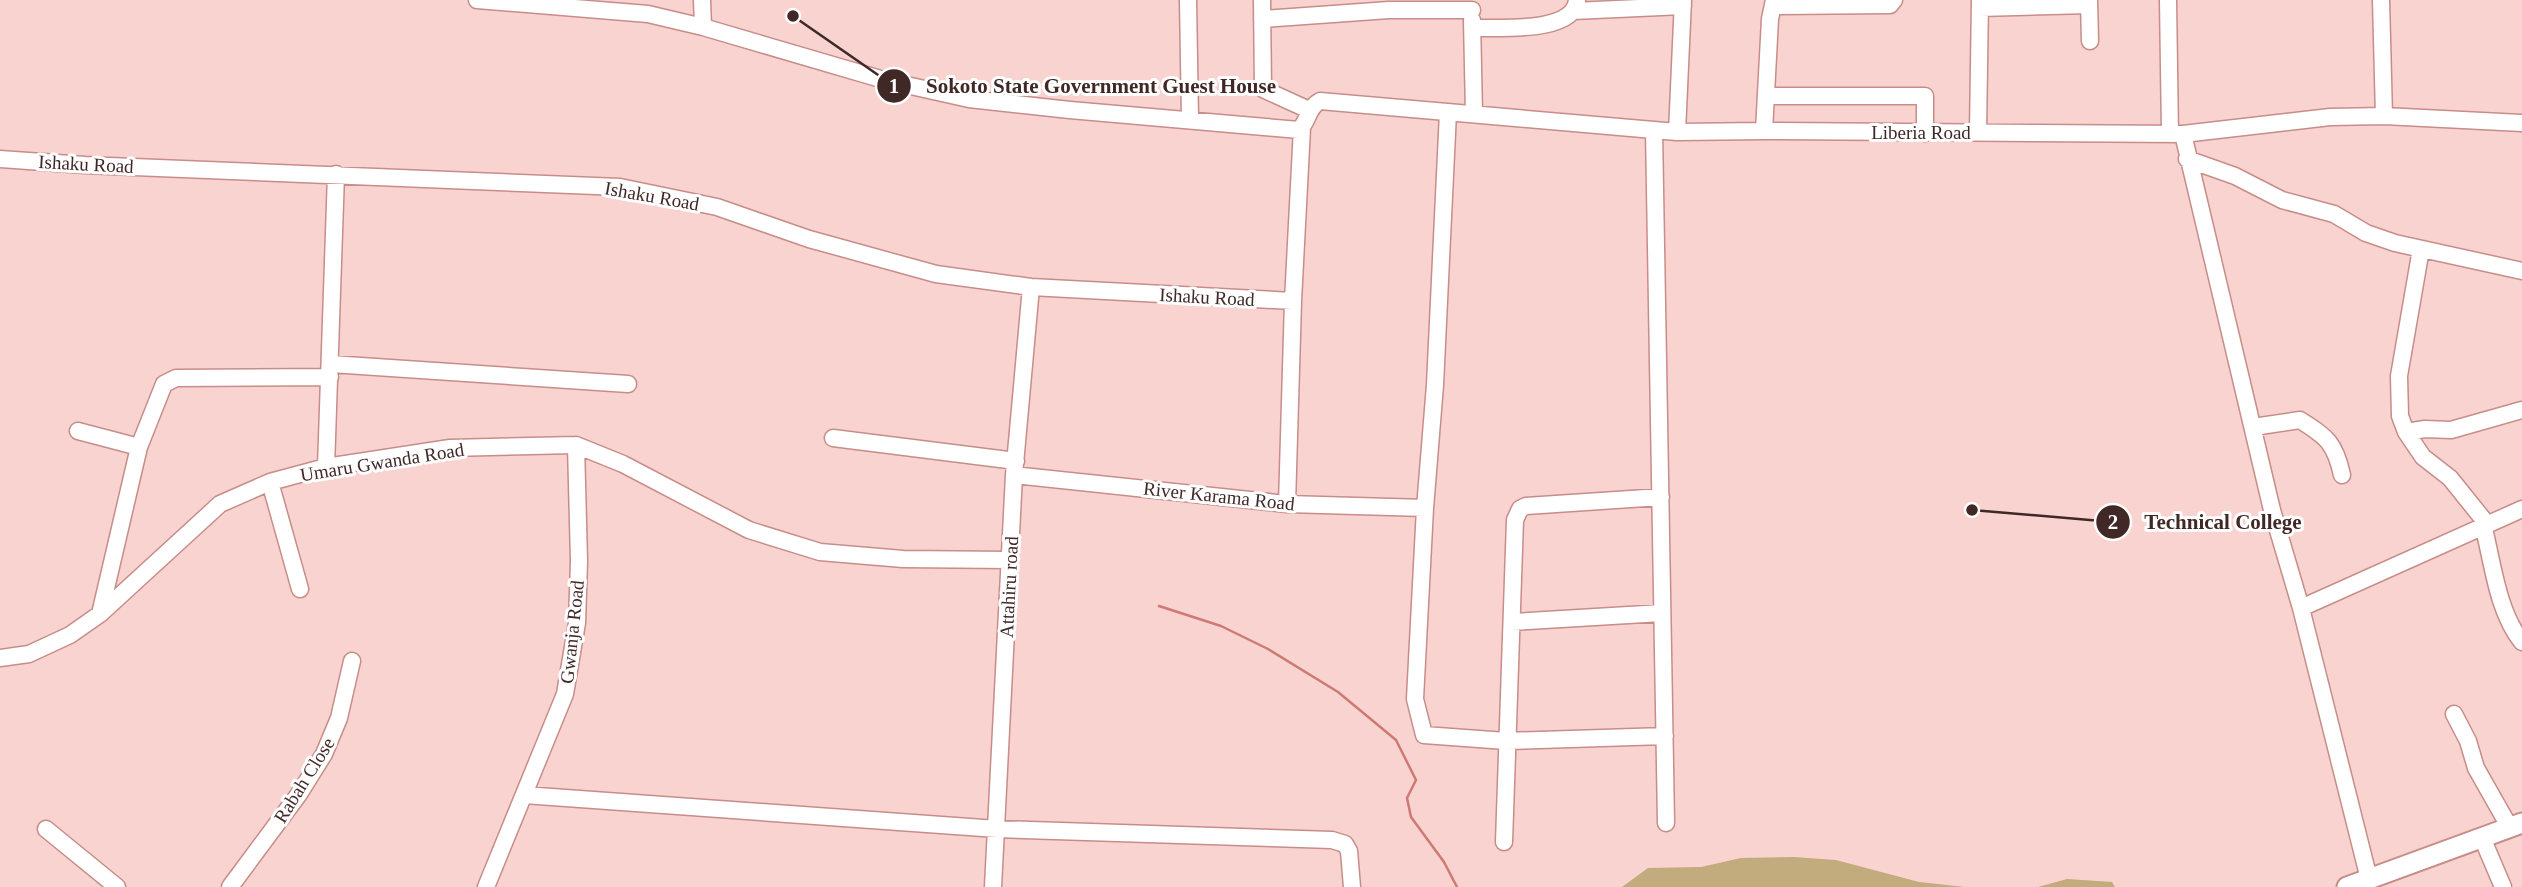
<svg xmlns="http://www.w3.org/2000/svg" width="2522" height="887" font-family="'Times New Roman',serif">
  <rect width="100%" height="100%" fill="#f8d3cf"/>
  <!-- green -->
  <path fill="#c2ab7c" d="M1794,857L1836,860L1919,882L1965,887H1622L1648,868L1701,867L1741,858Z
    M2067,879L2112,882L2115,887H2038Z"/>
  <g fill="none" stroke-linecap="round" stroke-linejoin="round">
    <!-- stream -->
    <path stroke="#cd7a74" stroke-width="2.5" d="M1159,606L1221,626L1268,649L1338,692L1396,740L1416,780L1407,798L1411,817L1444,862L1457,887"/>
    <defs>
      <path id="minor" d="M477,0L648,14L703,27L884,80L969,99L1070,110L1299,130C1309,121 1307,108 1320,101L1677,132L1764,131L2183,134L2330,117L2384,116L2522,123
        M702,0L703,27
        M1188,0L1190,119
        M1262,0L1263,89L1309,110
        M2089,0L2090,41
        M2168,0L2170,134
        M2381,0L2384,116
        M1774,6L1890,5L1894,0
        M1980,8L2089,5
        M1573,11L1683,6
        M1262,19L1389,10H1472
        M1472,20L1474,114
        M1472,28C1498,27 1574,34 1577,0
        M1767,96H1925V133
        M1448,112L1435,385L1425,508L1415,699L1424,735L1506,741L1665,736
        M1654,131L1666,823
        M1764,131L1770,19L1774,0
        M1677,132L1683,0
        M1978,132L1980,0
        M2183,134L2272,510L2301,608L2369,879
        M0,159L85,165L620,187L717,207L809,239L936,274L1031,287L1293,301
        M2187,159L2235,176L2282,200L2334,214L2366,233L2395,243L2522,271
        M2421,249L2399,376L2400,416L2406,432L2423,457L2450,478L2487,524
        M331,364L628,384
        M2253,427L2300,420C2327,437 2335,443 2342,475
        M78,431L139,447
        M2406,432L2425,429L2451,430L2522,410
        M833,438L1016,461
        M326,467L336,174
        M1014,475L1287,504L1425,508
        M270,482L300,589
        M1287,504L1293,301L1302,128
        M2483,525C2493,563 2497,611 2522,642
        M2301,608L2522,509
        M100,614L139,447L164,384L176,378L330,377
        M1513,622L1662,613
        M0,658L29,654L70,635L100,614L220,504L270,482L326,467L450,448L576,445L623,464L749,530L820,552L903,559L1010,560
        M2454,714L2468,741L2476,768L2510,828
        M524,795L997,829L1332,840L1345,844L1349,851L1352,887
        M46,829L117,887
        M1504,842L1515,520L1520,509L1526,506L1661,497
        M2486,847L2503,887
        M230,887L299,794L324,754L339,718L352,661
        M486,887L565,694L577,623L579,561L576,445
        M993,887L1014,475L1031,287"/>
      <path id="major" d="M2347,887L2522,823"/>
    </defs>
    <!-- minor casing -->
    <use href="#minor" stroke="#c78d88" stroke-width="19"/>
    <!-- major casing -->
    <use href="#major" stroke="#c78d88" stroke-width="23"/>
    <!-- minor -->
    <use href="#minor" stroke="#fff" stroke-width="16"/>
    <!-- major -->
    <use href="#major" stroke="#fff" stroke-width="19"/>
  </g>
  <g text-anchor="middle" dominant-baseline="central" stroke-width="6" stroke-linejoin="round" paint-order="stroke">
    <!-- street labels -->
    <g font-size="19" fill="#3f2826" stroke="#fefefe">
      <text x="1921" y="132">Liberia Road</text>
      <text transform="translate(86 164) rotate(3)">Ishaku Road</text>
      <text transform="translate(652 196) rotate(10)">Ishaku Road</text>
      <text transform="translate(1207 297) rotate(3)">Ishaku Road</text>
      <text transform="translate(382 462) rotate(-9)">Umaru Gwanda Road</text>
      <text transform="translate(1219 496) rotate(6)">River Karama Road</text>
      <text transform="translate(1009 587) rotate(-87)">Attahiru road</text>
      <text transform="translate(572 632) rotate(-84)">Gwanja Road</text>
      <text transform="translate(304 780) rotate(-58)">Rabah Close</text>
    </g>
  </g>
  <!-- callouts -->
  <path fill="none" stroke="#3f2826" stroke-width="2.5" d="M793 16L894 86M1972 510L2113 522"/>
  <g fill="#3f2826" stroke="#fefefe" stroke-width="2.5">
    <circle cx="793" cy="16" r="7"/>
    <circle cx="1972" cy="510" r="7"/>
    <circle cx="894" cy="86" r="18"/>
    <circle cx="2113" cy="522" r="18"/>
  </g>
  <g font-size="21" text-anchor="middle" font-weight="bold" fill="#fff">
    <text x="894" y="93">1</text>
    <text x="2113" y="529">2</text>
  </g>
  <g font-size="21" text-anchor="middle" font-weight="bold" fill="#3f2826" stroke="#fefefe" stroke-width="6" stroke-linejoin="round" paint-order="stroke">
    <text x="1101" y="93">Sokoto State Government Guest House</text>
    <text x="2223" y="529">Technical College</text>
  </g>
</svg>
